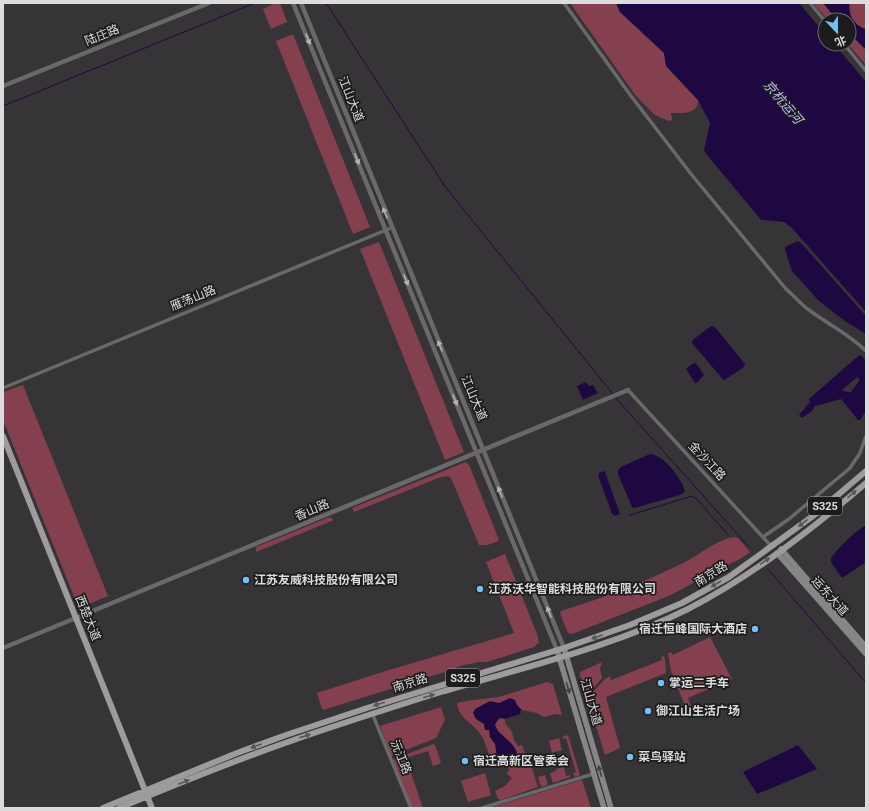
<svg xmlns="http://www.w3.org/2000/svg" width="869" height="811" font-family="Roboto,'Noto Sans SC',sans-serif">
  <rect width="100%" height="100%" fill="#363436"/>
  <!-- green -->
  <path fill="#854050" d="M276,3H280L287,22L271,29L263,9Z
    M570,3H616L620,12L664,53L666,66L698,100C698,115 682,113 671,113L672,120L669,121L655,115L636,96Z
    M813,3H866V65L848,44L849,20H828Z
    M293,34L370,227L353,234L276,41Z
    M379,242L464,452L445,460L360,249Z
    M23,385L108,596L84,606H80L77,604L3,420V392Z
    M466,462L470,467L499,540C493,544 487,546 479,545L451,478L448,476L441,477L354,512L352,508Z
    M330,517L334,520L256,552V547Z
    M734,537L738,538L750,552L740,559L711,573L671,595L572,634L568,633L560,613L561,611C603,598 645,582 685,562C701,554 716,540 734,537Z
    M505,554L537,634L539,642L534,647L487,662H479L460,666L448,671L323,710L321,706L317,693L389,670L514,633L486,562Z
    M710,637L732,679L688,698L691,706L686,708L671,671L668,654L671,652L673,655Z
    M663,656L665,658L666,673L606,697L620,748L605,755L588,700V697L605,679L610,676L611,680L662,660L661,657Z
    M602,662L600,669L602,678L589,693H585L580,675V672Z
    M547,682L553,684L562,715L555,714L544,717L537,713L522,710L520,711L521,714L505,719V723L513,733L512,735L514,738L513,739L518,746L522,745L525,753H527L538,787L501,800L498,799L495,791L505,786L512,778L507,774L509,770L508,766L501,761H491C488,753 486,743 481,735C473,722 459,720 457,703L466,701L499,697Z
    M441,707L445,720L436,738L391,756L380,726Z
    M568,735L580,775L575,777L573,773L576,772L566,738L563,739L562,737Z
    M559,738L562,750L552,753L549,741Z
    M433,744L435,745L441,763L433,766L428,751L406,758L423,808H412L392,760Z
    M564,767L566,776L570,775V777L553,783L550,773L556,771V769Z
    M485,773L491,795L468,802L461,781Z
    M545,775L548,785L541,787L538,777Z
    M582,780L591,808H489Z"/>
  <!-- water -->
  <path fill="#1e0842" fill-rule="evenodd" d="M616,3H799L825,34V44H834L866,82V312L791,227L784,222L761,220L707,155L704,150L710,123L698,100L666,66L664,53L620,12Z
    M823,3H850C847,14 855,27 866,29V50L849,33V20H837Z
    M798,241L802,244L866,316V334L845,321L819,301L792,271L785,250V247Z
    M711,326L715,327L745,364L744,367L726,379L723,380L721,377L692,343V341L694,339Z
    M861,355L866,361V411L860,420H858L841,399L815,406L812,411L802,418L799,415L810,402L809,399L857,357ZM857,377L859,378V381L851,392H847L842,390Z
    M696,363L704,375L698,382L695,383L686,369L692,364Z
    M586,382L589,386L593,385L598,393L583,400L577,386Z
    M650,454C663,454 683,480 685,492L680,495L634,508L632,507L618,474V470L621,467Z
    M603,471L605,472L620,514L615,516L612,514L598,475L599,473Z
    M866,525V562L842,578L831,562V558C841,545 853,533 866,525Z
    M510,698L515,700L517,705L522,710L520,711L521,714L505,719L500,718L497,721L495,725L498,731L512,744L517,752L514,761L511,763L505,759H500L497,757L495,744L490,737L489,730H485L484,724L476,719L473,713L475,709L490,701L499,703Z
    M798,745L817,769L757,794L743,772Z"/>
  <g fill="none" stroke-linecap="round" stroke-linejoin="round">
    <!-- stream -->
    <path stroke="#1e0842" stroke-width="1" d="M326,3L446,188L613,394
      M3,106L255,3
      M615,397L749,547
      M630,515L692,496L697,499L728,535
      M768,569L866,683"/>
    <!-- minor -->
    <path stroke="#6a6969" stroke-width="3.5" d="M564,3L631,96L691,174L786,289C794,296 801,304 809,310C828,324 850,335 866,351
      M810,3L825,21
      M844,44L866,71
      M3,388L391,228
      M628,390L771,546
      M763,537L789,519L850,468L860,453L866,436
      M372,713L411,808
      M482,808L593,774"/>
    <!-- tertiary -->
    <path stroke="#6a6969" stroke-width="4.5" d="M293,3C381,219 469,434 557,650
      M301,3L564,648
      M3,86L209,3
      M3,648L628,390"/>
    <!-- secondary -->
    <path stroke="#878586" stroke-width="5.5" d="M781,549L866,647
      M777,553L866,654
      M564,648L611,808
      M557,650L604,808"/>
    <!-- primary -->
    <path stroke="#9e9b9c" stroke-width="6" d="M3,436L152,808
      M103,808L237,753L286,735L367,708L564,648L630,625L682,603L729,577L813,516L866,471
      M119,808C174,785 231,762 288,742C339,724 390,708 441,692C524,667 610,648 688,609C752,576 811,530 866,483"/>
  </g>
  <!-- one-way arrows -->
  <defs><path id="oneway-solid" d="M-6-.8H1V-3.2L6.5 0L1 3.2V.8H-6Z"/></defs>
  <g fill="#b5b4b4">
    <use href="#oneway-solid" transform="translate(308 39) rotate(68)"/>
    <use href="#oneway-solid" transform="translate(357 159) rotate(68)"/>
    <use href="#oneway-solid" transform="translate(385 213) rotate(-112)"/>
    <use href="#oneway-solid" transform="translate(406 280) rotate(68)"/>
    <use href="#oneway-solid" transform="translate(440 346) rotate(-113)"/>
    <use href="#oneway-solid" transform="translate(455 400) rotate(67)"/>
    <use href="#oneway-solid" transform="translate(500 492) rotate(-112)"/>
    <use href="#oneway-solid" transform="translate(549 612) rotate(-112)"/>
  </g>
  <g fill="#575556">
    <use href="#oneway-solid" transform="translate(852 494) rotate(-41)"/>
    <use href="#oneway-solid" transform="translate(803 523) rotate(143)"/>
    <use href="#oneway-solid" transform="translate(765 561) rotate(-35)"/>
    <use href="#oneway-solid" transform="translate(716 584) rotate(149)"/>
    <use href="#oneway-solid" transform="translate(597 637) rotate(161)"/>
    <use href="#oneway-solid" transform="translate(429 696) rotate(-17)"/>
    <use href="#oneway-solid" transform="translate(379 704) rotate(163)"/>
    <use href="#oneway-solid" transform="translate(305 736) rotate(-18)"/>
    <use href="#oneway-solid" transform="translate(256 746) rotate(160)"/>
    <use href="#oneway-solid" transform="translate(184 782) rotate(-22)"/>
  </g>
  <g fill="#424142">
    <use href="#oneway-solid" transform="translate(568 688) rotate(73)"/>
    <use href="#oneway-solid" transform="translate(600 771) rotate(-106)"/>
  </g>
  <!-- markers -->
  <g fill="#70c1f4" stroke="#1d1c1d" stroke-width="1.5">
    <circle cx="246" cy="580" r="4"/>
    <circle cx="480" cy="589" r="4"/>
    <circle cx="755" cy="629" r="4"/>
    <circle cx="661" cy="683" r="4"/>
    <circle cx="648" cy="711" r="4"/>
    <circle cx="630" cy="757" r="4"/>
    <circle cx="465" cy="761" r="4"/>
  </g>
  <g text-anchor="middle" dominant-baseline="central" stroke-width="3.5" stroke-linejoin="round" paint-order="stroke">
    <!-- shield labels -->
    <g fill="#1d1c1d" stroke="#a3a2a3" stroke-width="1">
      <rect x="808" y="497" width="34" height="18" rx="3"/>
      <rect x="446" y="669" width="34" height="18" rx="3"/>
    </g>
    <g font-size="11" font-weight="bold" fill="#dddcdd">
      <text x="825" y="506">S325</text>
      <text x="463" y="678">S325</text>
    </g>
    <!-- street labels -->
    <g font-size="12" fill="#dddcdd" stroke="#1d1c1d">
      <text transform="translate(102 35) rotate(-22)">陆庄路</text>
      <text transform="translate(351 99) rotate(68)">江山大道</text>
      <text transform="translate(193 298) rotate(-22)">雁荡山路</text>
      <text transform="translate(474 398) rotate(67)">江山大道</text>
      <text transform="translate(707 461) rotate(47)">金沙江路</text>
      <text transform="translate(312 510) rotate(-23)">香山路</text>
      <text transform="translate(711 574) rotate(-32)">南京路</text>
      <text transform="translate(830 596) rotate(48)">运东大道</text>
      <text transform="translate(88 618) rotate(68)">西楚大道</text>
      <text transform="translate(410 683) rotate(-17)">南京路</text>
      <text transform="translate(591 702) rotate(74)">江山大道</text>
      <text transform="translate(401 757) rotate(68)">沅江路</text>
    </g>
    <!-- poi labels -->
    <g font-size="12" font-weight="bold" fill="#dddcdd" stroke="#1d1c1d" text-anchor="start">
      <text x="254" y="580">江苏友威科技股份有限公司</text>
      <text x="488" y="589">江苏沃华智能科技股份有限公司</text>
      <text x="747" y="629" text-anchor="end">宿迁恒峰国际大酒店</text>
      <text x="669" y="683">掌运二手车</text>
      <text x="656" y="711">御江山生活广场</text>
      <text x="638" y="757">菜鸟驿站</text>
      <text x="473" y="761">宿迁高新区管委会</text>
    </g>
    <!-- water labels -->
    <g font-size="13" font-style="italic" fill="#c4b5ff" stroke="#1d1c1d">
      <text transform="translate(783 102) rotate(50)">京杭运河</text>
    </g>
  </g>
  <!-- border -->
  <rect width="869" height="811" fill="none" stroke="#dddcdd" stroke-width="8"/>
  <!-- north arrow -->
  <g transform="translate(837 32) rotate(158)"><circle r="19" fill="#1d1c1d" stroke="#6a696a"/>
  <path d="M0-3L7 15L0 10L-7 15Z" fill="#70c1f4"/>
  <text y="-6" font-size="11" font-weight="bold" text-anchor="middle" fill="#dddcdd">北</text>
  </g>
</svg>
